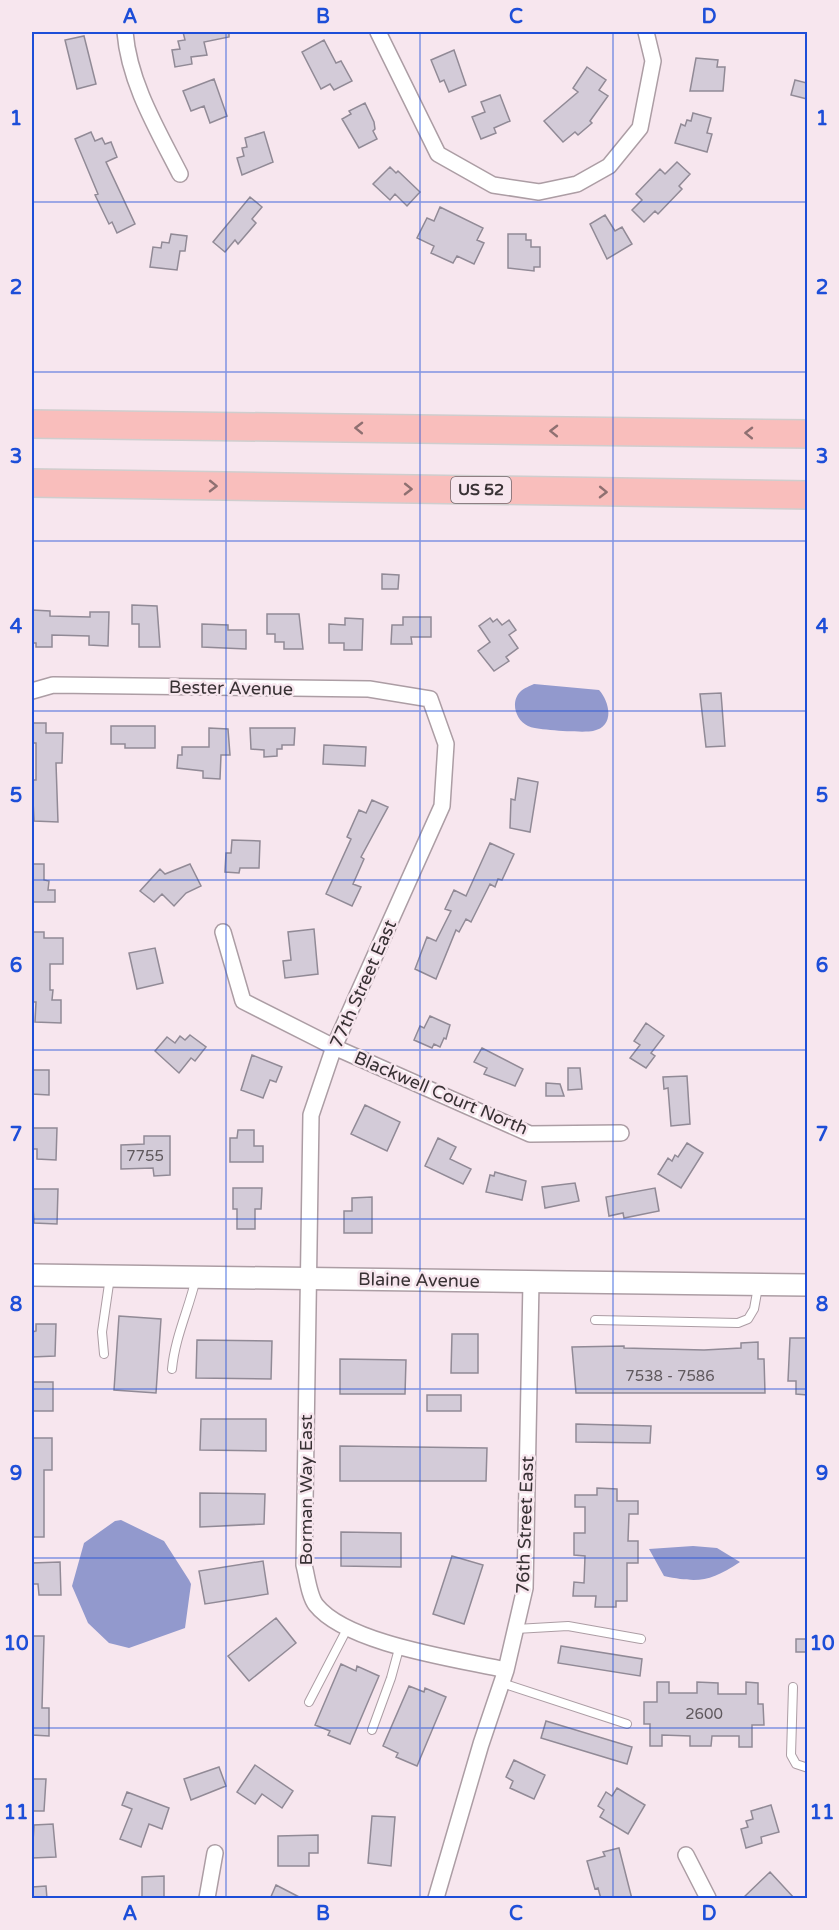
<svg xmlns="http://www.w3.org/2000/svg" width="839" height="1930" font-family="'Varela Round',sans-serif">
  <rect width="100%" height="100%" fill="#f7e6ee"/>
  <!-- water -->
  <path fill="#9299cd" d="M534,684L599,690C610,702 615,727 593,731C584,733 535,730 528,726C515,720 510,701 521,691C524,688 530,686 534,684Z
    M121,1520L164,1541L189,1580L191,1584L185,1628L129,1648L109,1643L88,1623L72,1586L84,1543L115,1521Z
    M693,1546L717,1548L740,1562C710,1582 698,1583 664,1576L649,1549Z"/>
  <!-- building -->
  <path fill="#d3cbd8" stroke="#918a96" stroke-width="1.5" d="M183,32H229V37L204,42L207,55L191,57L192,64L175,67L172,50L180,49L178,41L185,40Z
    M84,36L96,84L77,89L65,40Z
    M324,40L336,63L341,61L352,81L334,90L330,84L321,89L302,52Z
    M454,50L466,85L449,92L444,80L440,82L431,60Z
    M696,58L718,60L717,67H725L723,91H690Z
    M587,67L606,80L599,90L608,96L590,121L592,123L578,135L575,132L563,142L544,121L578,92L573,88Z
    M214,79L227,116L210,123L204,106L191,111L183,91Z
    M795,80L807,83V99L791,95Z
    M500,95L510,121L494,128L496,133L481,139L472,117L485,112L481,102Z
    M365,103L374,122L375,129L373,131L377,139L359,148L342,119L351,114L349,111Z
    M693,113L711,118L707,133L712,134L707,152L675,143L681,124L685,126L687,120L691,121Z
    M91,132L95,141L102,138L105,144L111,142L117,157L106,162L135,224L117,233L112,222L109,224L95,195L98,194L75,139Z
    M264,132L273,162L242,175L237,158L244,156L242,148L247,147L245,138Z
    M677,162L690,174L679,186L682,189L658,214L655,211L644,222L632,210L642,200L636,194L660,169L665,174Z
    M390,167L396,173L398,171L420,192L407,206L395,194L390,200L373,184Z
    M250,197L262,207L252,219L256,223L238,244L235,240L225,252L213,242Z
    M440,207L483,228L477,240L484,243L474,264L457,256L453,263L431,253L434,246L417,238L427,218L434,221Z
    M605,215L615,231L622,227L632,244L607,259L590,224Z
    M171,234L187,236L185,251H180L177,270L150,267L153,247L161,248L162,242L169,243Z
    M508,234H526V240H531V247H540V267H534V271L508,268Z
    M382,574L399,575L398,589H382Z
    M132,605L157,606L160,647H139V624H132Z
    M32,610L50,611V616L90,617V612H109L108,646L89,645V636L52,635V647H36V643H32Z
    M267,614H299L303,649H284V642H275V634H267Z
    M403,617H431V637H411L412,644H391L392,625H403Z
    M345,618L363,619L362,650H344V643H329V624L345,625Z
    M490,618L493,622L497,619L502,625L509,620L516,630L509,635L518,648L506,657L509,661L494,671L478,651L490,642L479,626Z
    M202,624L228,625V630H246V649L202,647Z
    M721,693L725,746L706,747L700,694Z
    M32,723H46V733H63L62,763H56L58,822L34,821L32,780H36V743H32Z
    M111,726H155V748H125V744H111Z
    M209,728L228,729L230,755H221L220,779L203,778V771L177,768L178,755H182V747H209Z
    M250,728H295L294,745H282V749H277V756L264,757V750L251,749Z
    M324,745L366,747L365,766L323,764Z
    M518,778L538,782L530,832L510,828L511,799L515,800Z
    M372,800L388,807L361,857L364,859L353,884L361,887L352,906L326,894L351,839L347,837L359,810L366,813Z
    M232,840L260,841L259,868H240L239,873L225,872L226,853H231Z
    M490,843L514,854L502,880L498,879L495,887L490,884L471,922L466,919L459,932L456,930L436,979L415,969L427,937L436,941L451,911L445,909L454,890L466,896Z
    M32,864H44V880L49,881L48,890H55V902H32Z
    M190,864L201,886L186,893L174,906L162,894L154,902L140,891L160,869L165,874Z
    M314,929L318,974L285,978L283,961L291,960L288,932Z
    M32,932H44V938H63V964H50V990H53L52,1000H61V1023L35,1022L36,1002H32Z
    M155,948L163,983L137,989L129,953Z
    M430,1016L450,1025L446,1039L444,1038L440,1047L434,1044L432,1048L414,1040L420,1026L424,1028Z
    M646,1023L664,1036L651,1053L655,1056L646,1068L630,1058L640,1045L634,1041Z
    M190,1035L206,1047L195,1061L191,1058L179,1073L155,1051L167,1037L175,1043L180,1036L185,1040Z
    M482,1048L523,1069L515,1086L484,1074L487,1068L474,1062Z
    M252,1055L282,1067L276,1082L270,1080L263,1098L241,1090Z
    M568,1068H580L582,1089L568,1090Z
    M32,1070H49V1095L32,1094Z
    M687,1076L690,1124L671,1126L668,1088L664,1089L663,1077Z
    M546,1083L560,1084L564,1096H546Z
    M365,1105L400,1122L387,1151L351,1134Z
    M32,1128H57L56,1160L37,1159V1149H32Z
    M238,1130H254V1146H263V1162H230V1138H237Z
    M144,1136H170V1175L154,1176L153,1168L121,1169V1145L144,1144Z
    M438,1138L456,1147L450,1159L471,1169L463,1184L425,1166Z
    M687,1143L703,1153L681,1188L658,1174L668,1158L672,1161L675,1155L678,1157Z
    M495,1172L526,1181L522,1200L486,1192L490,1175L494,1176Z
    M575,1183L579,1201L545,1208L542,1187Z
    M233,1188H262L261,1209H255V1229H237V1209H233Z
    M655,1188L659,1211L624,1218L623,1213L609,1216L606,1197Z
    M32,1189H58L57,1224L34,1223Z
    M372,1197V1233H344V1211H352V1198Z
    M119,1316L161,1319L156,1393L114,1390Z
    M36,1324H56L55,1356L32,1357V1332L36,1331Z
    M452,1334H478V1373H451Z
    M790,1338H807V1395L796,1394V1381H788Z
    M197,1340L272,1341L271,1379L196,1378Z
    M758,1342V1359H764L765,1393H576L572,1347L624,1346V1348L704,1350L741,1348V1343Z
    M340,1359L406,1360L405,1394H340Z
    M32,1382H53V1411H32Z
    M427,1395H461V1411H427Z
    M201,1419H266V1451L200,1450Z
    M576,1424L651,1426L650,1443L576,1442Z
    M32,1438H52V1470H44V1537H32Z
    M340,1446L487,1448L486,1481H340Z
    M597,1488L617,1489V1501H638V1514H629L628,1541H638V1563H627V1601H616V1607H595L596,1596H573L574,1582L584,1583L585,1556L574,1555V1533H585V1507H575V1495H597Z
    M200,1493L265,1494L264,1524L200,1527Z
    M341,1532L401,1533V1567L341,1566Z
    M452,1556L483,1565L464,1624L433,1614Z
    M263,1561L268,1594L205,1604L199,1571Z
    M60,1562L61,1595H39L38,1584H33L32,1577V1563Z
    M276,1618L296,1643L249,1681L228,1656Z
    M32,1636H44L42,1708H49V1736L32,1735Z
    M796,1639H807V1652H796Z
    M561,1646L642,1659L640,1676L558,1663Z
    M341,1664L356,1671L357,1666L379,1676L350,1744L328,1735L330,1731L315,1725Z
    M657,1682H669V1693H697V1682L718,1683V1694H746V1682L758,1683V1704H763L764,1725H752V1747H739V1736H712L711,1746H690V1736L662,1735V1746H650V1724H644V1702H657Z
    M409,1686L424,1692L425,1688L446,1697L417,1766L396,1757L398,1753L383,1746Z
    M546,1721L632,1747L627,1764L541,1738Z
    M514,1760L545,1775L534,1799L510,1788L513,1781L506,1777Z
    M255,1765L293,1791L282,1808L262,1794L255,1804L237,1792Z
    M219,1767L226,1786L191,1800L184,1779Z
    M32,1779H46L44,1811H32Z
    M617,1788L645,1805L628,1834L600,1817L604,1810L598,1806L606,1792L612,1796Z
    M127,1792L169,1808L162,1829L149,1824L141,1847L120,1839L132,1809L122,1805Z
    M771,1805L779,1832L761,1837L762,1843L746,1848L741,1829L748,1827L746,1821L753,1819L751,1811Z
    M372,1816L395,1817L391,1866L368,1863Z
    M53,1824L56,1857L32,1858L34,1825Z
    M318,1835V1853H309V1866H278V1836Z
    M619,1848L632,1899H601L598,1888L595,1889L587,1861L605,1856L603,1852Z
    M770,1872L795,1899H742Z
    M164,1876V1899H142V1877Z
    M276,1885L303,1899H270Z
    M46,1886L47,1899H32V1887Z"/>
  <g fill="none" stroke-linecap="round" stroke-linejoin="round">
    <defs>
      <path id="lane" d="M595,1320L738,1323L748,1319L754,1309L758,1287
        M104,1354L102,1332L110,1277
        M172,1369C175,1337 189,1309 196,1278
        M516,1629L568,1626L641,1639
        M502,1683L627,1724
        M793,1687L791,1755L796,1764L808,1768
        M309,1702L347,1629
        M372,1730L391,1678L400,1645"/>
      <path id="street" d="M125,32C129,82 157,129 180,174
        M378,32L438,154L493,185L539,192L577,184L609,166L640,128L653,61L646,32
        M32,691L53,685L369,689L430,699L446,744L442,806L334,1047L311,1115L304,1565C307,1576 309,1596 316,1605C347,1644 457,1659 506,1670
        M223,932L243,1001L334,1047L530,1134L621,1133
        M686,1855L708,1898
        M207,1898L215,1853
        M436,1898L481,1744L506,1670L525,1588L531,1282"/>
      <path id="secondary" d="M32,1275L808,1285"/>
      <path id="highway" d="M32,424L808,434
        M32,483L808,495"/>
    </defs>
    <!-- lane casing -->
    <use href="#lane" stroke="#ac9da4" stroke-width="10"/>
    <!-- street casing -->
    <use href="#street" stroke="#ac9da4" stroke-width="18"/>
    <!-- secondary casing -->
    <use href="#secondary" stroke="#ac9da4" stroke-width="24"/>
    <!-- highway casing -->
    <use href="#highway" stroke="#cfcece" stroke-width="30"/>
    <!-- lane -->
    <use href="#lane" stroke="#fff" stroke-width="8"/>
    <!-- street -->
    <use href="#street" stroke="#fff" stroke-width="15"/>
    <!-- secondary -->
    <use href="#secondary" stroke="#fff" stroke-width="21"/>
    <!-- highway -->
    <use href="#highway" stroke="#f9bebc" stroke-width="27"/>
  </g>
  <!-- one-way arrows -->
  <defs><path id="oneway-chevron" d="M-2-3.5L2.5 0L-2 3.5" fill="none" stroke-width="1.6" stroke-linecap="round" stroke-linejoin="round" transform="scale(1.5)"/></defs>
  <g stroke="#8f7071">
    <use href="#oneway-chevron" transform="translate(359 428) rotate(-179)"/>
    <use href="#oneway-chevron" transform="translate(554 431) rotate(-179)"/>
    <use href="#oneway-chevron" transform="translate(749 433) rotate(-179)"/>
    <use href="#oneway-chevron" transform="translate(213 486) rotate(1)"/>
    <use href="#oneway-chevron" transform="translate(408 489) rotate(1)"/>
    <use href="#oneway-chevron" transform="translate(603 492) rotate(1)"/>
  </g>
  <!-- grid -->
  <path fill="none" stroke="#1d4ed8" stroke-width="1.5" stroke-opacity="0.55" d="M226,32V1898M420,32V1898M613,32V1898M32,202H808M32,372H808M32,541H808M32,711H808M32,880H808M32,1050H808M32,1219H808M32,1389H808M32,1558H808M32,1728H808"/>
  <g text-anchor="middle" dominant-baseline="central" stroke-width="5" stroke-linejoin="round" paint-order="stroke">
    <!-- number labels -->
    <g font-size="15" fill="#5f585d">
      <text x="145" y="1156">7755</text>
      <text x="670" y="1376">7538 - 7586</text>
      <text x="704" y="1714">2600</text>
    </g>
    <!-- shield labels -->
    <rect fill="#f7e6ee" stroke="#71676c" stroke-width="1.5" x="451" y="477" width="60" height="26" rx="4.5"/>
    <g font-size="16" font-weight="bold" fill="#383134">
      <text x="481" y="490">US 52</text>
    </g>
    <!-- street labels -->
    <g font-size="18" fill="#383134" stroke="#f7e6ee">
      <text transform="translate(231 688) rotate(1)">Bester Avenue</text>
      <text transform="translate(363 984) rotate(-66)">77th Street East</text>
      <text transform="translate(441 1093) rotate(23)">Blackwell Court North</text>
      <text transform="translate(419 1280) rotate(1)">Blaine Avenue</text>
      <text transform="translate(306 1490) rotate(-90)">Borman Way East</text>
      <text transform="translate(525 1525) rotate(-88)">76th Street East</text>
    </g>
  </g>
  <!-- border -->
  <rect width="839" height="1930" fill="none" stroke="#f7e6ee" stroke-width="66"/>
  <rect x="33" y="33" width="773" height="1864" fill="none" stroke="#1d4ed8" stroke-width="2"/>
  <g font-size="20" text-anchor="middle" font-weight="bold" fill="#1d4ed8">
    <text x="130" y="23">A</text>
    <text x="323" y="23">B</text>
    <text x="516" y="23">C</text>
    <text x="709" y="23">D</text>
    <text x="16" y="125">1</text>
    <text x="822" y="125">1</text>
    <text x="16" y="294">2</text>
    <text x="822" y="294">2</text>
    <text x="16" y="463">3</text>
    <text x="822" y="463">3</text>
    <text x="16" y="633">4</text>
    <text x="822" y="633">4</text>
    <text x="16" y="802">5</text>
    <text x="822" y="802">5</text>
    <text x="16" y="972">6</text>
    <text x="822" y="972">6</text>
    <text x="16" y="1141">7</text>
    <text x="822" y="1141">7</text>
    <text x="16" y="1311">8</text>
    <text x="822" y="1311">8</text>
    <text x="16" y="1480">9</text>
    <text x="822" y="1480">9</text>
    <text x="16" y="1650">10</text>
    <text x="822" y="1650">10</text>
    <text x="16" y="1819">11</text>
    <text x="822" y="1819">11</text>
    <text x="130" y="1920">A</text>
    <text x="323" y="1920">B</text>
    <text x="516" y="1920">C</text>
    <text x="709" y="1920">D</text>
  </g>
</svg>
